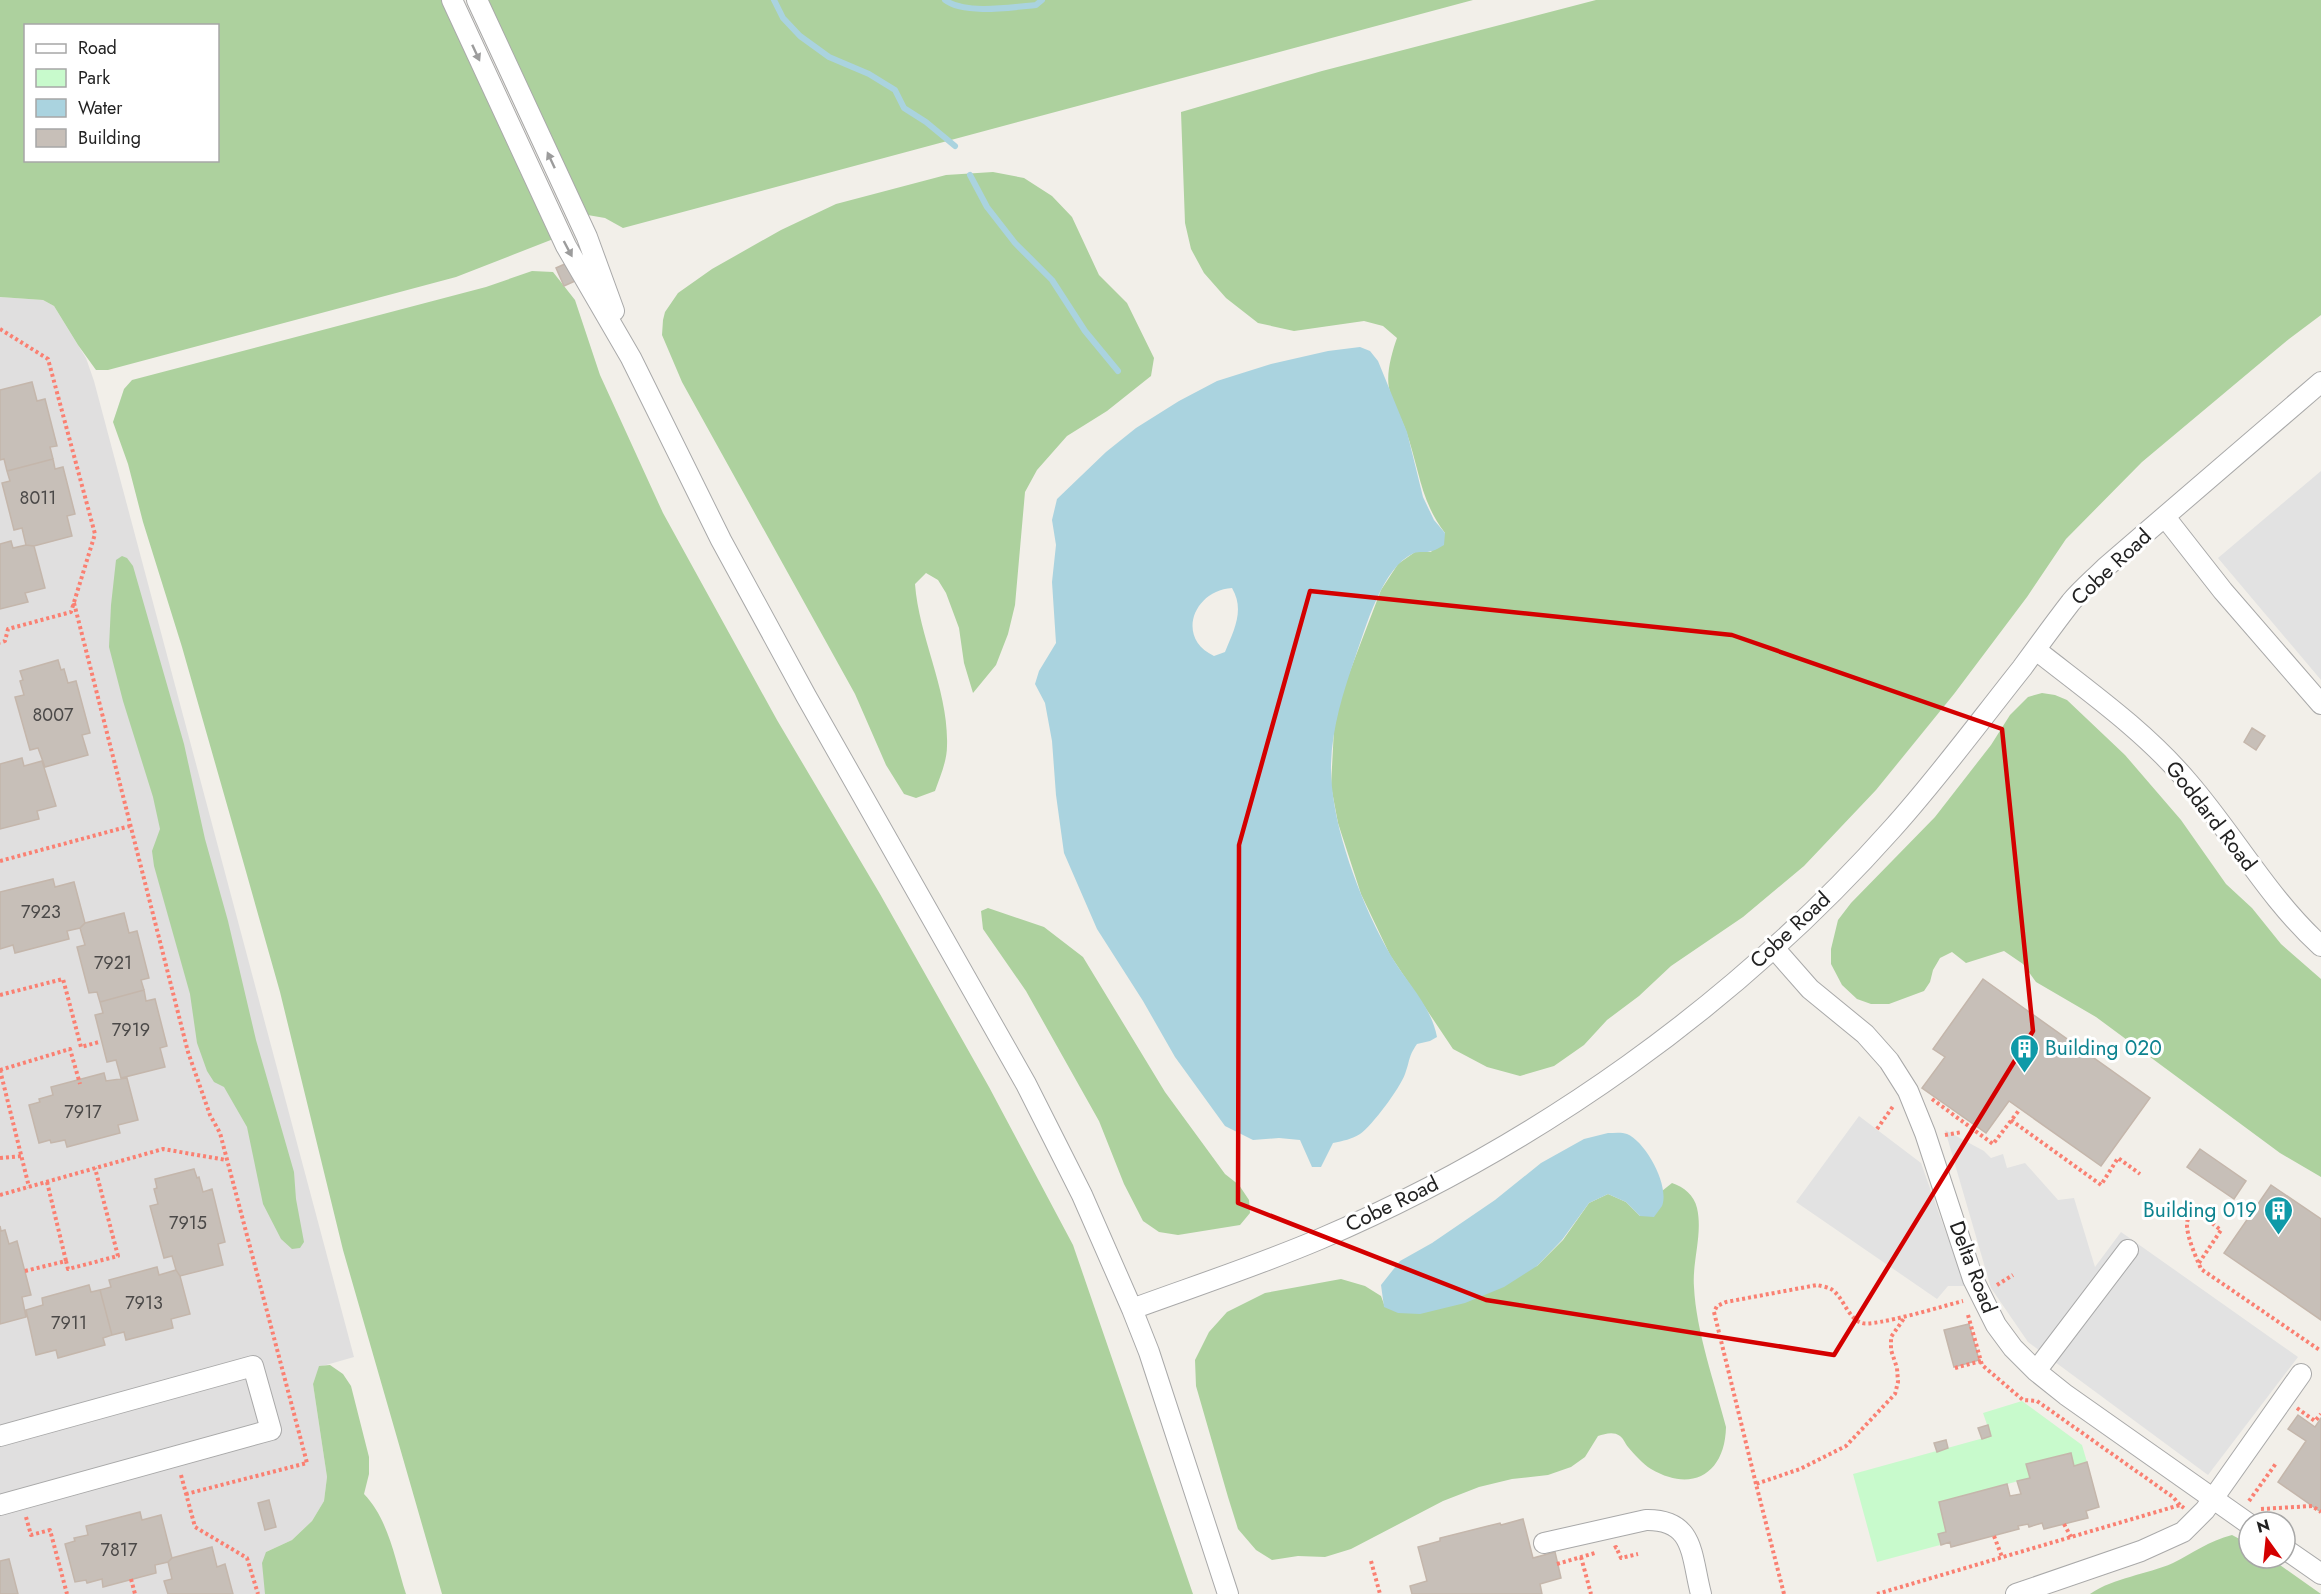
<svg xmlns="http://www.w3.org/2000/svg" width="2321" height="1594" font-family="Jost,sans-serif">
  <rect width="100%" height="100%" fill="#f2efe9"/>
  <!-- residential -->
  <path fill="#e0dfdf" d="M0,297L43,300L54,306L86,358L94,381L354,1357L319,1367L313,1384L327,1477L324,1501L312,1521L292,1540L266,1552L265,1594H0Z"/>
  <!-- forest -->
  <path fill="#add19e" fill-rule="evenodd" d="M0,0H452L561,236L456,277L108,370H96L78,345L54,306L43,300L0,297ZM26,26H218V160H26Z
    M477,0H1473L623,228L605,218L576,213Z
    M1596,0H2321V315L2289,339L2142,462L2066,539L2027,597L1954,694L1876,790L1804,866L1743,917L1671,966L1639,996L1607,1020L1584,1045L1554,1066L1520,1076L1487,1067L1453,1049L1390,955L1361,894L1338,823L1331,786L1334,729L1342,692L1381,590L1398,564L1415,552H1431L1445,533C1420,501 1419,467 1406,431C1401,417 1392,402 1389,388C1386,373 1392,352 1397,338L1383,326L1364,321L1294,331L1258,323L1226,298L1204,273L1191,249L1185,223L1181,112L1322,71Z
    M993,172L1024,178L1052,196L1072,217L1099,275L1127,303L1154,358L1151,376L1107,411L1067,436L1037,470L1025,492L1015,605L1008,634L996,665L973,693L964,663L959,628L946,593L938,580L926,573L915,584C919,638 949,691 947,746C947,761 940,777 935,791L916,798L904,794L886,765L855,694L682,382L662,335L663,320L665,312L678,293L712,269L781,230L836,204L946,175Z
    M532,271L553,272L575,300L600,375L663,513L777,720L880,894L989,1087L1073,1245L1193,1594H442L343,1250L280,992L245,868L182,647L143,522L128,464L113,422L124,389L132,380L486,287Z
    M122,556L127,558L133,566L184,744L205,839L228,921L256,1040L294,1172L296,1199L304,1242L300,1248L292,1249L281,1239L263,1204L247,1127L224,1087L214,1082L207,1071L197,1043L190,994L154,866L152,851L160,829L153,797L123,701L109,647L111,605L116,560Z
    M2042,693L2055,695L2067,700L2125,755L2181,820L2226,884L2252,908L2281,944L2321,979V1177L2280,1153L2096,1017L2036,982L2023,964L2004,951L1966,963L1952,952L1940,958L1933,970L1930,982L1924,991L1889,1004H1871L1857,999L1842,985L1831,964V949L1838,920L1851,903L1935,817L1991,745L2010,715L2028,697Z
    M988,908L1044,927L1083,957L1165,1092L1225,1174L1239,1185L1249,1200L1250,1213L1240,1225L1178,1235L1159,1232L1143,1221L1124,1184L1099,1121L1026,991L983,929L981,911Z
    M1672,1183C1684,1187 1694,1195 1697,1208C1703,1234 1692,1261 1694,1287C1696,1331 1715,1384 1726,1427C1725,1474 1692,1493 1651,1469C1643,1464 1634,1454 1628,1447C1625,1443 1623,1438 1620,1436C1613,1431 1605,1434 1598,1436L1585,1457L1571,1467L1548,1475L1512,1479L1479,1487L1443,1501L1351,1549L1325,1557L1298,1556L1272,1560L1256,1550L1238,1529L1228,1497L1196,1386L1195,1360L1209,1332L1227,1312L1265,1293L1341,1279L1365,1286L1381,1296L1385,1307L1537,1266L1563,1240L1589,1203L1608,1194L1626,1202L1640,1216L1662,1205V1191Z
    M330,1365L343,1374L351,1386L369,1457V1474L364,1494C389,1520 395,1560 406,1594H265L262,1563L266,1552L292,1540L312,1521L324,1501L327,1477L313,1384L319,1366Z
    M2232,1535L2249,1544V1558H2270L2321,1594H2090C2115,1577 2146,1575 2173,1563C2193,1553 2209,1541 2232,1535Z"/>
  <!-- park -->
  <path fill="#c8facc" d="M2022,1401L2082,1445L2087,1462L2074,1466L2070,1453L2027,1464L2030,1478L1939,1502L1946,1532L1938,1534L1940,1545L1877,1562L1853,1474L1991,1436L1983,1413Z"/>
  <!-- parking -->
  <path fill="#e2e2e2" d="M2321,471V680L2218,558Z
    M1859,1116L1921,1163L1965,1286H1948L1937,1299L1796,1202Z
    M1945,1130L1984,1151L1991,1158L2003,1154L2007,1168L2025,1163L2058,1200L2074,1198L2095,1267L2121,1232L2298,1357L2208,1475L2028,1342L1991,1288Z"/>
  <!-- water -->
  <path fill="#aad3df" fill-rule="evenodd" d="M1360,347L1370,351L1378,361L1407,432L1423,497L1434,520L1445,533L1444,545C1440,547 1436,550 1432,551C1426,553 1419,551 1414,553C1382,567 1366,627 1355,658C1341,698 1327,744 1332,787C1337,840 1364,909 1390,954C1406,982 1431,1005 1437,1037L1430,1041L1417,1044C1408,1057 1410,1061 1405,1074C1400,1088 1372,1126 1360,1134C1352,1139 1343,1141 1333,1143L1321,1167H1312L1300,1140L1279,1138L1253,1140L1225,1126L1175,1057L1143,1001L1097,929L1064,853L1056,795L1052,741L1045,703L1035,684L1039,671L1056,643L1052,582L1056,545L1052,520L1057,499L1106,452L1136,428L1179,401L1217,381L1271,364L1328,351ZM1232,588C1245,610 1234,630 1225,652L1214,656C1175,638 1194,590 1232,588Z
    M1608,1133C1614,1133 1622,1132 1627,1134C1646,1142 1670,1186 1662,1206C1660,1209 1656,1214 1654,1217L1640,1216L1626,1202L1608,1194L1589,1203L1562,1240L1537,1266L1504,1287L1465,1303L1420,1314L1398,1313L1384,1307L1381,1285L1400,1261L1432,1243L1495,1200L1541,1163L1584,1139Z"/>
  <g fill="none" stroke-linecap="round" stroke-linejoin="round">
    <!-- stream -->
    <path stroke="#aad3df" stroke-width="6" d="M774,0L783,18L800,36L829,57L869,74L895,90L904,108L926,122L955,146
      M945,0C964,15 1014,7 1036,5L1042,0
      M970,175L987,207L1015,243L1052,280L1085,331L1118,371"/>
  </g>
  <!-- building -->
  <path fill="#c7bfb8" stroke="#c4b6ab" stroke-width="1.5" d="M587,254L595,272L564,286L556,268Z
    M32,382L37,401L45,399L57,446L50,447L53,459L7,471L4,459L0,460V390Z
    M53,459L55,469L63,467L75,514L67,516L72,536L34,546L26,545L22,528L14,530L2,483L10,481L7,471Z
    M11,541L13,548L26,545L34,546L45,588L25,593L28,602L0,609V544Z
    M58,660L61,670L64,669L68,683L76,681L90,733L82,735L88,755L45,767L38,748L30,750L15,697L24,695L20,681L23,680L20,671Z
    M2252,728L2265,736L2256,750L2244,742Z
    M22,758L24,766L42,761L56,806L37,811L39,819L0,829V764Z
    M53,879L55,887L74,882L85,923L80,928L67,931L69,939L15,953L13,945L0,949V892Z
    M124,913L129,933L137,931L149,978L141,980L144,990L100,1002L97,992L89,993L77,947L85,945L80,928L85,923Z
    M1983,979L2150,1098L2101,1166L2009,1101L1986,1133L1922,1088L1945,1057L1933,1049Z
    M144,990L146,1001L155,999L167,1046L160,1048L165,1067L121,1078L116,1060L107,1062L95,1015L103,1013L100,1002Z
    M104,1073L106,1081L127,1078L138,1120L118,1125L120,1133L67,1147L65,1140L51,1143L50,1140L39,1143L29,1105L40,1102L39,1099L53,1095L51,1087Z
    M2200,1149L2246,1181L2234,1199L2187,1167Z
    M194,1169L197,1178L199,1177L203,1192L212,1189L225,1242L218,1244L223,1265L180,1276L176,1270L172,1256L164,1258L150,1206L158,1204L154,1189L157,1188L155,1179Z
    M2271,1185L2321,1219V1320L2224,1253Z
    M0,1226L1,1231L5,1230L9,1244L17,1241L31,1295L22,1297L26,1317L0,1324Z
    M157,1267L159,1275L176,1270L180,1276L190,1314L171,1319L173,1328L126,1340L124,1332L112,1335L100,1290L111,1287L109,1280Z
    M89,1285L91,1292L100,1290L112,1335L103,1338L105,1345L58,1358L56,1350L36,1355L26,1310L43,1305L42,1298Z
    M1969,1324L1979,1360L1954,1367L1944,1330Z
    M2298,1415L2315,1427L2321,1418V1512L2278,1482L2306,1441L2288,1429Z
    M1988,1425L1991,1436L1982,1439L1978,1428Z
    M1946,1440L1948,1448L1937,1452L1934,1443Z
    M2071,1453L2074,1466L2087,1462L2099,1507L2086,1511L2088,1518L2044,1529L2042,1523L2029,1527L2028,1524L2018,1526L2019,1529L1951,1547L1950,1542L1941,1545L1938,1534L1946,1532L1939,1502L2007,1484L2010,1496L2021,1494L2017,1481L2030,1478L2026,1464Z
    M269,1500L276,1527L265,1530L258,1503Z
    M140,1512L142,1520L161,1515L172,1558L168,1562L155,1565L156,1573L103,1587L102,1579L87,1583L86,1580L75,1582L65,1544L75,1541L74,1538L88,1535L86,1526Z
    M1523,1519L1533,1558L1555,1552L1561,1578L1540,1584L1542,1594H1412L1410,1586L1427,1581L1418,1547L1440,1541V1538L1500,1523L1501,1525Z
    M212,1547L217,1567L225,1564L233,1594H168L164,1581L172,1579L168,1562L172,1558Z
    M9,1559L18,1594H0V1561Z"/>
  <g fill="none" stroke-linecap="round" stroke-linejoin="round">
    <defs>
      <path id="minor" d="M452,0L566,246L631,358L721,540L806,696L1026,1084L1082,1195L1132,1309L1149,1352L1228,1594
        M477,0L587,237L614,311
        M2165,517L2223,591L2321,704
        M2036,650C2088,691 2145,731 2188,782C2234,835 2268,898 2321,946
        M1774,948L1810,989L1865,1034L1889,1061L1908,1091L1925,1133L1973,1279L1996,1325L2013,1348L2036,1371L2066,1395L2249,1524
        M1132,1309C1195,1286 1259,1265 1320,1239C1537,1146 1735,1005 1892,829C1938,778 1979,722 2022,668C2038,646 2054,624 2071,602C2081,590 2094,579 2106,567L2321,382
        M2036,1371L2128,1250
        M0,1436L253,1366L271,1430L0,1505
        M1544,1543L1646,1520C1695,1519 1691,1556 1701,1594
        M2285,1549L2321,1574
        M2016,1594L2141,1551L2183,1532L2205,1510L2301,1374"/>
    </defs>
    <!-- minor casing -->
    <use href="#minor" stroke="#a9a9a9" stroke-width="22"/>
    <!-- path -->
    <path stroke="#fa8072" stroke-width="4" stroke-dasharray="3 3" stroke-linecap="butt" d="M0,329L48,359L95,534L71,612L8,629L5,641L0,643
      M74,603L188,1052L210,1115L220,1133L307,1463L186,1494
      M0,861L130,826
      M0,995L63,979L81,1047L99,1042
      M0,1070L29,1187
      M0,1070L70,1049L80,1084
      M1932,1099L1993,1144L2020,1109
      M2011,1120L2101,1185L2118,1158L2140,1174
      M1877,1129L1894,1105
      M1945,1135L1962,1132
      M0,1158L22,1156
      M47,1182L66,1261
      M0,1195L163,1149L226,1160
      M2199,1263L2221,1230C2215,1226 2208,1219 2201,1217C2171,1206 2198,1261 2201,1269L2321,1351
      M25,1271L66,1261L68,1269L118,1256L95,1168
      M1997,1285L2013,1275
      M1968,1315L1982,1365L2023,1400L2037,1401L2173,1497L2180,1505
      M1955,1368L1981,1361
      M2297,1408L2315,1421L2321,1414
      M181,1475L195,1527L247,1558L258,1594
      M1756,1484L1714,1312L1717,1306L1726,1302L1817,1285C1821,1286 1827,1287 1831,1289C1843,1296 1848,1319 1862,1323C1874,1327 1947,1305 1963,1301
      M2249,1501L2277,1462
      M2261,1509L2312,1506L2321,1512
      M2266,1513L2278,1522
      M26,1517L31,1535L50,1530L67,1594
      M2064,1524L2071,1537
      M1994,1536L2002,1557
      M1614,1548L1616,1547L1621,1558L1638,1554
      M1581,1557L1591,1594
      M1371,1561L1380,1594
      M1557,1564L1595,1553
      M131,1579L135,1594
      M1784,1594L1756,1484L1800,1469L1846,1446L1895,1394L1898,1382L1897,1368L1891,1350V1337L1905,1317
      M1877,1594L2180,1505L2184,1508"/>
    <!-- minor -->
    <use href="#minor" stroke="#fff" stroke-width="20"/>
  </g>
  <!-- one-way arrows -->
  <defs><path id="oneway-solid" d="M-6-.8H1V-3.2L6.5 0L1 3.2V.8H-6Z" transform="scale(1.5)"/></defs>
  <g fill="#9c9c9c">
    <use href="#oneway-solid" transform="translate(476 53) rotate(65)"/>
    <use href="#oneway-solid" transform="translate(551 160) rotate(-115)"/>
    <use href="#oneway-solid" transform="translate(568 249) rotate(62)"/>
  </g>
  <!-- marked area -->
  <path fill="none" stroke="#d40000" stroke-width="4.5" stroke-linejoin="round" d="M1310,591L1732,635L2002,729L2033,1031L1834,1355L1486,1300L1238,1203L1239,845Z"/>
  <!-- icons -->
  <defs>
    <symbol id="building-pin" viewBox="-11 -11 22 30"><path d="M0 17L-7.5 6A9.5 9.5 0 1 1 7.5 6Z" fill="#0f9aa8" stroke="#fff"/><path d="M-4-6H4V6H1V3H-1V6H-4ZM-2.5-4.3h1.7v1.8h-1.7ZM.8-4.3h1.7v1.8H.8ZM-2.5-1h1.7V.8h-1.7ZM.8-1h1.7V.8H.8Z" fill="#fff"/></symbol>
  </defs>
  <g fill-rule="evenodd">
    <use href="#building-pin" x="2008" y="1032" width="33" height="45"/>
    <use href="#building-pin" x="2262" y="1194" width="33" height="45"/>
  </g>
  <g text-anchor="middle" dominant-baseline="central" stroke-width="6" stroke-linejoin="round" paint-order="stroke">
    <!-- number labels -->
    <g font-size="18" fill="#4b4948">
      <text x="38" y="498">8011</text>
      <text x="53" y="715">8007</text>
      <text x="41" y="912">7923</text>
      <text x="113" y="963">7921</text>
      <text x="131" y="1030">7919</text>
      <text x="83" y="1112">7917</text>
      <text x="188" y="1223">7915</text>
      <text x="144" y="1303">7913</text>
      <text x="69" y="1323">7911</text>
      <text x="119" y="1550">7817</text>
    </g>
    <!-- street labels -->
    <g font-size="21" fill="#222" stroke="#fff">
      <text transform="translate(2111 567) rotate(-43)">Cobe Road</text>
      <text transform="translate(2211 816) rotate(52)">Goddard Road</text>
      <text transform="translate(1790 930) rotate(-43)">Cobe Road</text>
      <text transform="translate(1392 1204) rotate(-26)">Cobe Road</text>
      <text transform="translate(1973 1267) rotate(69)">Delta Road</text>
    </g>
    <!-- culture labels -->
    <g font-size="21" fill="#0d838f" stroke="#fff" text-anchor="start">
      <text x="2045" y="1048">Building 020</text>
      <text x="2257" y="1210" text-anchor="end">Building 019</text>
    </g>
  </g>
  <!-- legend -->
  <rect x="24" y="24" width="195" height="138" fill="#ffffff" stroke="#a7a7a7" stroke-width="1.5"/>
  <rect x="36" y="44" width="30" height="9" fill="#ffffff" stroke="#a7a7a7" stroke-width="1.5"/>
  <text x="78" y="54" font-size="18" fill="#222222">Road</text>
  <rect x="36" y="69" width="30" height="18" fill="#c8facc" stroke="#a7a7a7" stroke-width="1.5"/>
  <text x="78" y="84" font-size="18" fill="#222222">Park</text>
  <rect x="36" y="99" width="30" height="18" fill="#aad3df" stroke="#a7a7a7" stroke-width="1.5"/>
  <text x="78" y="114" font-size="18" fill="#222222">Water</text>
  <rect x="36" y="129" width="30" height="18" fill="#c7bfb8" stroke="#a7a7a7" stroke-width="1.5"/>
  <text x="78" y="144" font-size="18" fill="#222222">Building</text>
  <!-- north arrow -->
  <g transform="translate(2267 1540) rotate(345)"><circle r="28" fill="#ffffff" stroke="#a7a7a7" stroke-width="1.5"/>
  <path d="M0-4.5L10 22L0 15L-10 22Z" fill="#d40000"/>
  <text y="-9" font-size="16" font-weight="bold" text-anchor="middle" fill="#222222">N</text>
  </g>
</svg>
